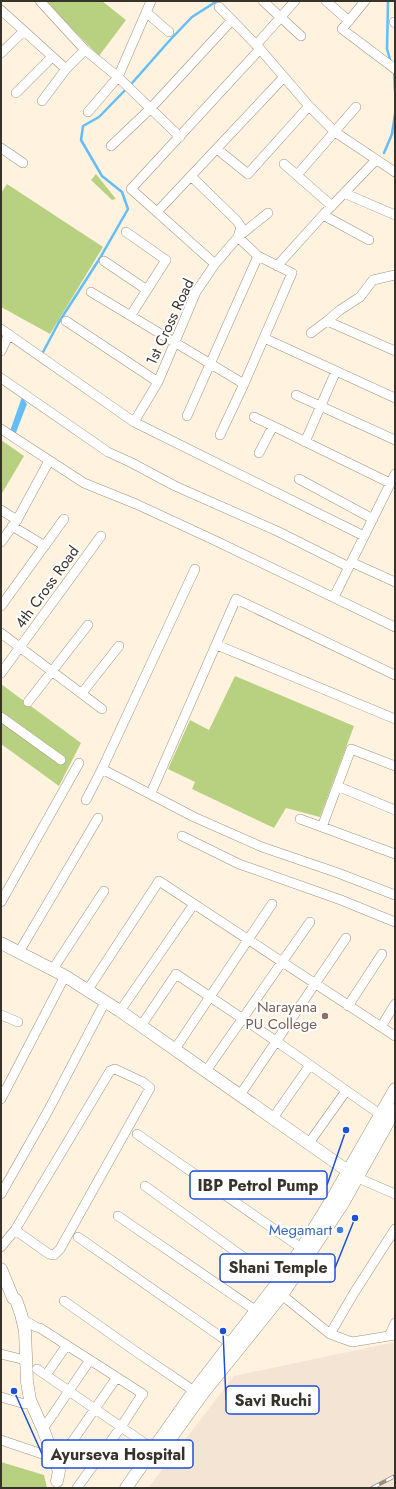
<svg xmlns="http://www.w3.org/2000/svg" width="396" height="1489" font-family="Jost,sans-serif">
  <rect width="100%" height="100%" fill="#fff3df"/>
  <!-- industrial -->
  <path fill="#f4e4d3" d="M395,1342V1488H148L234,1376Z"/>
  <!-- green -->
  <path fill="#b8d181" d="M45,1H102L126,20L99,56Z
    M96,174L116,199L112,200L91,180Z
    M7,184L103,247L50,334L1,307V193Z
    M1,440L24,456L1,495Z
    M235,676L354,726L320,817L286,808L274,828L192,789L195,782L168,769L190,720L209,730Z
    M1,684L81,743L59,786L1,744Z
    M1,1462L44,1475L47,1488H1Z"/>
  <!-- water -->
  <path fill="#63bdf7" d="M22,397L27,404L15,435L10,431Z"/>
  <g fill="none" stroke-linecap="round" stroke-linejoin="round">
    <!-- stream -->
    <path stroke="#63bdf7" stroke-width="2.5" d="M388,1L387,49L391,63
      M394,71L395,91
      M384,153L392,134L395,114
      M42,354L59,322L100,258L128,209L122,192L102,176L81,140L83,126L99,117L133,82L170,40L192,17L217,1"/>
    <defs>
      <path id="street" d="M40,1L85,50L118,77L180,137
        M263,1L301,36
        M326,1L349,21
        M365,1L342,29L395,69
        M219,7L232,20
        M1,10L66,69L85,50
        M146,12L169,32
        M394,22L395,23
        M256,45L295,1
        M1,53L24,31
        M16,93L52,57
        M42,101L66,69
        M88,112L118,77L151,1
        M111,146L150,109L232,20L260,49L309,106L335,132L395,172
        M1,148L23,163
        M217,149L248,174L309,106
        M284,164L332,206
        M297,175L356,107
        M191,176L237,221L241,227L238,237
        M344,193L395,215
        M157,212L284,77
        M323,215L369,240
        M126,232L166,260L131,315
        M104,261L147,290
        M215,264L131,189L260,49
        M277,266L323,215L376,160
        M395,275L373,280L360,297L340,310L327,321L395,351
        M91,292L244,384
        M66,321L158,382
        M1,329L134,422L364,536
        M311,333L327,321
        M264,338L395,398
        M1,351L9,334
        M1,378L108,452L132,463L175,486L277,531L349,567
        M296,395L395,440
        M187,416L258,256
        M254,417L273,426L259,453
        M134,422L158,382L196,292L215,264L238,237L268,213
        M273,426L390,483
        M1,429L84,483L136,504L216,541L395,627
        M220,435L244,384L292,273L258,256L238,237
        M305,442L336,371
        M299,479L373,519
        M1,510L17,520
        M12,526L45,546
        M1,542L17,520L49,461
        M351,562L395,582
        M334,597L395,474
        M1,606L64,519
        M1,633L102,709
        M217,645L395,719
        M1,673L101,536
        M82,693L119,646
        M28,702L88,625
        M1,717L61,760
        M102,769L194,817L262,847L338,873L395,895
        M337,786L395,810
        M151,793L236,599L395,675
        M86,800L102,769L195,569
        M300,819L322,827L351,749L395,766
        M322,827L395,854
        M182,836L239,864L341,900L395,922
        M1,902L79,763
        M19,952L98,818
        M53,969L104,891
        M87,991L159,881L395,1036
        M348,1006L382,954
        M120,1011L194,904
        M1,1015L18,1022
        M141,1026L176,974L276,1041L381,1115H385
        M381,1027L395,1004
        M175,1049L272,904
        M115,1069L143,1082L150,1088L60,1249L54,1255L49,1254L15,1230L110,1071Z
        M206,1071L310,922
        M240,1095L346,938
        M1,1099L65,976
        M273,1118L310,1065
        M137,1134L307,1252
        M309,1143L346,1091
        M358,1178L395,1194
        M145,1186L278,1282
        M1,1194L48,1111L105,1002
        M118,1216L255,1310
        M78,1237L234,1346
        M1,1247L15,1230
        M277,1291L330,1334L352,1342L395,1335
        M64,1301L138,1353L194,1391
        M22,1319L36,1327L40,1328L143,1394
        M330,1334L354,1293L395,1229
        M389,1336L395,1323
        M1,1354L21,1359
        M37,1369L153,1449
        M46,1375L67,1345
        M1,1397L25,1404
        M43,1429L90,1360
        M1,1440L45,1455
        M56,1465L117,1377
        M77,1488L121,1427L141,1396"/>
      <path id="secondary" d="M1,943L65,976L120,1011L355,1176
        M1,1269L13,1298L16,1300L21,1314L25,1331L27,1382L30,1400L43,1429L59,1471L57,1481
        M155,1460L204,1392L282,1295L342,1205L395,1110
        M126,1488L194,1391L278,1282L302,1248L332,1199L395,1089"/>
    </defs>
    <!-- street casing -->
    <use href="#street" stroke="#9c917f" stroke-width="10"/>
    <!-- secondary casing -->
    <use href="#secondary" stroke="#9c917f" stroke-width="13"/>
    <!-- street -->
    <use href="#street" stroke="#fff" stroke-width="9"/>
    <!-- secondary -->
    <use href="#secondary" stroke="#fff" stroke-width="12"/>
    <defs>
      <path id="rail" d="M372,1488L395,1476"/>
    </defs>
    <!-- rail casing -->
    <use href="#rail" stroke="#968e80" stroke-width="4"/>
    <!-- rail -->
    <use href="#rail" stroke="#fff" stroke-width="2.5" stroke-dasharray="8" stroke-linecap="butt"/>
  </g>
  <!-- markers -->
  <circle fill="#8d6e63" stroke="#fff" stroke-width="1.5" cx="325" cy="1016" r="4"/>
  <circle fill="#3f7fe0" stroke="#fff" stroke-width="1.5" cx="340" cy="1230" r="4"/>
  <g text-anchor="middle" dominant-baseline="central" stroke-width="4" stroke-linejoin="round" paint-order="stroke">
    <!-- street labels -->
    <g font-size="15" fill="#37332b" stroke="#fff">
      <text transform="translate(170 322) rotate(-65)">1st Cross Road</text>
      <text transform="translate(47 587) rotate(-54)">4th Cross Road</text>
    </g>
    <!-- education labels -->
    <g font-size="15" fill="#785e54" stroke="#fff" text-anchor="end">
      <text x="317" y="1007">Narayana<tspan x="317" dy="17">PU College</tspan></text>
    </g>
    <!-- shop labels -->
    <g font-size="15" fill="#366cbe" stroke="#fff" text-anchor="end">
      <text x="332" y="1230">Megamart</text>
    </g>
  </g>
  <!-- callouts -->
  <path fill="none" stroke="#1d4ed8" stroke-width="1.5" d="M346 1130L327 1185M355 1218L335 1268M223 1331L226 1400M14 1391L42 1454"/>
  <g fill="#1d4ed8" stroke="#fff" stroke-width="1.5">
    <circle cx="346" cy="1130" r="4"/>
    <circle cx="355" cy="1218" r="4"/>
    <circle cx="223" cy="1331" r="4"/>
    <circle cx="14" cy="1391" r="4"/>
  </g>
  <g fill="#fff" stroke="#1d4ed8" stroke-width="1.5">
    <rect x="190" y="1171" width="137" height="28" rx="4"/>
    <rect x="220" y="1254" width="115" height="28" rx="4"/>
    <rect x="226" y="1386" width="93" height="28" rx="4"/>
    <rect x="42" y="1440" width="151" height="28" rx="4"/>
  </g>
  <g font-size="16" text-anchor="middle" font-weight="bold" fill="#37332b">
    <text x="258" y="1191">IBP Petrol Pump</text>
    <text x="278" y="1273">Shani Temple</text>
    <text x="273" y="1406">Savi Ruchi</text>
    <text x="118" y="1460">Ayurseva Hospital</text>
  </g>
  <!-- border -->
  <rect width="396" height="1489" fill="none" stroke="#37332b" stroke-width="4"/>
</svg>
